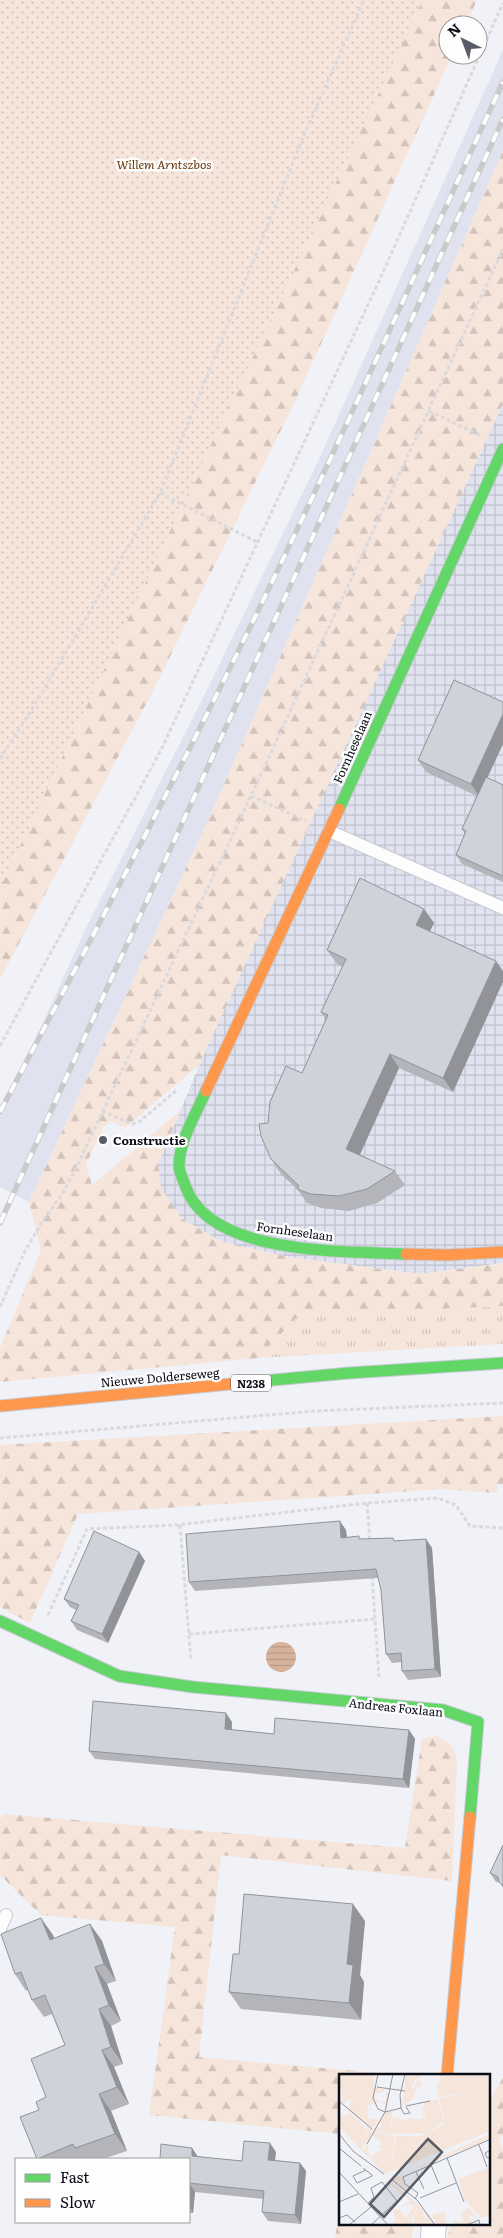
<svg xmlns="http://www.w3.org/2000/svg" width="503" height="2238" font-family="Literata,serif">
  <defs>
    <pattern id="industrial-grid" width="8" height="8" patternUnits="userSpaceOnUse" patternTransform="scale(1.25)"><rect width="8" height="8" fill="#e0e3ef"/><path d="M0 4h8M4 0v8" fill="none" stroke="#bfc2cc"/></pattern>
    <pattern id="grass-tufts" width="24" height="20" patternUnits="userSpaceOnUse" patternTransform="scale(1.25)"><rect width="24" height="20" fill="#f6e5db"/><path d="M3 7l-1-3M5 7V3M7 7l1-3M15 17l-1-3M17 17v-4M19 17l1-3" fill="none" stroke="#d2c3bb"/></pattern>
    <pattern id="forest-firs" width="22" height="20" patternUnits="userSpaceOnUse" patternTransform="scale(1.25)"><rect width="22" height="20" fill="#f6e5db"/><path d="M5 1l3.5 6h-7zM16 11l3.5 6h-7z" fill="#d2c3bb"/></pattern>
    <pattern id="park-dots" width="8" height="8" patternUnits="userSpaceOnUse" patternTransform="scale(1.25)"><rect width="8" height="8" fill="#f6e5db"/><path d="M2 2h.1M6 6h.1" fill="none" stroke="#d2c3bb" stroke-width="1.8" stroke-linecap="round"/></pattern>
    <pattern id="water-rules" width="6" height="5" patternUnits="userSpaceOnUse" patternTransform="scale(1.25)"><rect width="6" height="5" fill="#d8b39c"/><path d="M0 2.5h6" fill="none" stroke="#b89986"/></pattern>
  </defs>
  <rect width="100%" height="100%" fill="#f0f2f8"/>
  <!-- built -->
  <path fill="#e0e3ef" d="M503,50V151L208,821L29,1202L0,1187V1117L86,928L207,690L320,457Z"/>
  <!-- industrial -->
  <path fill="url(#industrial-grid)" d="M503,404V1263L420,1274L289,1257L222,1242L181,1218L160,1188L158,1164L210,1040Z"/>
  <!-- grass -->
  <path fill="url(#grass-tufts)" d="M503,1306V1344L258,1358L295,1319L315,1315Z"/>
  <!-- forest -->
  <path fill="url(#forest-firs)" d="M379,0H477L466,25H448V55H452L296,399L153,691L0,979V126Z
    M503,151V404L199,1065L125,1128L111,1121L104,1126L86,1164L92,1185L181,1110L158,1164L161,1188L181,1218L222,1242L289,1257L420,1274L503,1263V1306L315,1315L295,1319L258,1358L0,1382V1348L41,1250L29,1202L208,821Z
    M503,1416V1484H498L497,1493L442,1489L78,1514L30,1623L0,1607V1445Z
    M437,1736C449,1741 453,1746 457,1758L452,1881L221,1855L199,2057L402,2075L340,2076V2134L149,2115L175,1927L41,1915L0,1875V1819L4,1814L405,1848L422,1739Z
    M503,2078V2135L499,2141L503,2148V2238H448L450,2224H489V2101Z
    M340,2208V2224H414L412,2238H335Z"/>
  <!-- park -->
  <path fill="url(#park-dots)" d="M0,0H423L0,888Z"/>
  <!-- water -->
  <path fill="url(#water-rules)" d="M266 1657a15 15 0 1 1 30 0a15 15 0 1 1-30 0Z"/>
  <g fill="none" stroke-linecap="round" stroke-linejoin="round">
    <defs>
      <path id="lane" d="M329,831L503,908
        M0,1929L6,1915"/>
      <path id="street" d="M433,2238L434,2224"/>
      <path id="fast" d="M339,809L503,449
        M206,1091C196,1114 179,1141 179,1166C179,1172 183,1179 185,1185C208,1256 345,1251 406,1254
        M241,1383L349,1373L503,1363
        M0,1621L119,1676L193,1687L443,1710L478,1722L470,1817"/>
      <path id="slow" d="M206,1091L339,809
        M406,1254L447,1255L503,1252
        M0,1406L241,1383
        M447,2076L470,1817"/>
    </defs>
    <!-- lane casing -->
    <use href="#lane" stroke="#c8cad2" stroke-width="14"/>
    <!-- street casing -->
    <use href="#street" stroke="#c8cad2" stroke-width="26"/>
    <!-- fast casing -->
    <use href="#fast" stroke="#c8cad2" stroke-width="13"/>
    <!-- slow casing -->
    <use href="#slow" stroke="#c8cad2" stroke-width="13"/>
    <!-- path -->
    <path stroke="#dadadd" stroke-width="3" stroke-dasharray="4 2.5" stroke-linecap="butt" d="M429,411L482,436
      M160,493L257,542
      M0,759L34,706L160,493L304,135L364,0
      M251,796L306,821
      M0,1046L161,750L379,281L503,3
      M102,1111L132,1124L139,1122L177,1090
      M0,1307L24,1253L43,1220L63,1193L78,1164L251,796L503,249
      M0,1438L315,1411L503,1403
      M367,1503L370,1542
      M180,1525L191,1661
      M372,1576L379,1677
      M48,1615L87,1529L176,1525L367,1503L437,1498L456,1505L470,1526L503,1528
      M189,1634L375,1619"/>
    <!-- lane -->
    <use href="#lane" stroke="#fdfdfe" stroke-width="12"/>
    <!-- street -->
    <use href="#street" stroke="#fdfdfe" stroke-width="24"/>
    <!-- fast -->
    <use href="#fast" stroke="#63d668" stroke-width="11"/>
    <!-- slow -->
    <use href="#slow" stroke="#ff974d" stroke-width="11"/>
    <defs>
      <path id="rail" d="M0,1112C87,947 174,783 256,615C342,439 421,260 503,82
        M0,1223L503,119"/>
    </defs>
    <!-- rail casing -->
    <use href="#rail" stroke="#cacacd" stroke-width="5.5"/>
    <!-- rail -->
    <use href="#rail" stroke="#fdfdfd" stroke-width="4" stroke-dasharray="11" stroke-linecap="butt"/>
  </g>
  <!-- wall -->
  <path fill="#b3b5bb" d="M418,760L487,778L503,785V882L462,864L456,855L465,834L462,829L477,796L426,772Z
    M424,909L434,923L430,931L453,1092L399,1068L360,1155L395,1171L405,1185L377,1203L349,1211L321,1208L307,1203L298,1190L281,1174L271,1159L268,1123L302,1073L326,1020L321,1012L342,967L337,964L327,950Z
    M346,1530L347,1537L361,1539L396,1541L426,1539L432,1548L441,1677L408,1680L402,1671V1662L392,1663L386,1654L381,1590L378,1578L195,1591L189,1582Z
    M139,1552L145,1561L108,1643L77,1630L71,1621L76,1610L70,1607L64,1599Z
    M232,1722V1730L274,1734L409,1730L415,1739L409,1788L95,1759L89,1751Z
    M503,1845V1888L500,1883L496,1882L490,1873Z
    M41,1918L54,1938L90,1924L102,1941L116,1981L107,1984L121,2021L111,2026L123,2064L114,2067L129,2104L111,2111L127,2151L103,2159H37L39,2110L46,2097L65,2045L52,2014L44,2017L32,2000L28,1990L26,1991L15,1974Z
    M365,1921L360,1975L364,1982L361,2020L241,2009L229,1992L239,1954Z
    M192,2148L198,2157L242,2161L276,2152L275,2160L300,2163L306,2171L301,2224L268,2221L262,2212L263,2199L195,2192L193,2213H189V2159Z"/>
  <!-- shaded-wall -->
  <path fill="#929399" d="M503,714V744L479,796L471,784Z
    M424,909L434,923L426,939L416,925Z
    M496,961L503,971V982L453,1092L443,1078Z
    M390,1054L399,1068L356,1163L346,1149Z
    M340,1521L346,1530L347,1546L341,1538Z
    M426,1539L432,1548L441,1677L435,1669Z
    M139,1552L145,1561L108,1643L102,1634Z
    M226,1713L232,1722L231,1738L225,1729Z
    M409,1730L415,1739L409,1788L403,1779Z
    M353,1904L365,1921L360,1975L364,1982L361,2020L349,2003L347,1964Z
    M41,1918L53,1935L61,1957L50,1940Z
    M90,1924L102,1941L116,1981L104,1964Z
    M95,1967L107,1984L121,2021L109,2005Z
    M99,2009L111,2026L123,2064L111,2047Z
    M102,2050L114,2067L129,2104L117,2087Z
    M99,2094L111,2111L127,2151L115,2134Z
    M270,2143L276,2152L274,2168L268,2160Z
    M192,2148L198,2157L192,2156Z
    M300,2163L306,2171L301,2224L295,2215Z
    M189,2183L195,2192L193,2213L189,2208Z"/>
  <!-- building -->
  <path fill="#d0d2da" stroke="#929399" d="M454,680L503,702V714L471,784L418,760Z
    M486,777L503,785V876L456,855L466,831L462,829Z
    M360,878L424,909L416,925L496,961L443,1078L390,1054L346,1149L395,1171L367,1189L339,1196L311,1194L297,1189L299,1186L271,1159L261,1136L259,1124L268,1123L270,1102L286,1066L302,1073L328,1015L321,1012L346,959L327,950Z
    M340,1521L341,1538L359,1536V1539L393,1538L394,1541L426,1539L435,1669L402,1671L401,1653L386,1654L381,1590L376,1569L189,1582L186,1534Z
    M94,1531L139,1552L102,1634L71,1621L79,1605L64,1599Z
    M93,1701L226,1713L225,1729L274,1734L275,1718L409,1730L403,1779L89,1751Z
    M503,1845V1886L499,1882L498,1877L490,1873Z
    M244,1894L353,1904L347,1964L353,1965L349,2003L229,1992L233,1954H239Z
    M41,1918L50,1940L90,1924L104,1964L95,1967L109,2005L99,2009L111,2047L102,2050L117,2087L99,2094L115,2134L75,2148L73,2144L37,2159L20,2117L39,2110L36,2102L46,2097L31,2059L65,2045L45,1995L32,2000L21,1972L15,1974L1,1934Z
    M244,2141L270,2143L268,2160L300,2163L295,2215L262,2212L264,2191L189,2183V2159H160L161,2144L192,2148V2156L242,2161Z"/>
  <!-- markers -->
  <circle fill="#5a5c65" stroke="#fdfdfd" stroke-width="2" cx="103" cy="1140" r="5"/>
  <g text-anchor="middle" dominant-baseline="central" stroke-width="5" stroke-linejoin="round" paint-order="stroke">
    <!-- shield labels -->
    <rect fill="#fdfdfd" stroke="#53545b" stroke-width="1" x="231" y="1374.5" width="40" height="17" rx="4"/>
    <g font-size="11" font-weight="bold" fill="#0a0c16">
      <text x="251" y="1383">N238</text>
    </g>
    <!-- park labels -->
    <g font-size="12" font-style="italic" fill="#6a380d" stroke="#fdfdfd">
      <text x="164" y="164">Willem Arntszbos</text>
    </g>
    <!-- street labels -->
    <g font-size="12" fill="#0a0c16" stroke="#fdfdfd">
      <text transform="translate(352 747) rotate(-66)">Fornheselaan</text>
      <text transform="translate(295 1231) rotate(8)">Fornheselaan</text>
      <text transform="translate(160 1377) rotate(-5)">Nieuwe Dolderseweg</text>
      <text transform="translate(396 1707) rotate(6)">Andreas Foxlaan</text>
    </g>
    <!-- poi labels -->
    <g font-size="12" font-weight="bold" fill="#0a0c16" stroke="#fdfdfd" text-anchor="start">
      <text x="113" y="1140">Constructie</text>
    </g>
  </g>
  <!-- overview -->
  <g transform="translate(339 2074)">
    <rect width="151" height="151" fill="#f0f2f8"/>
    <path d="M0,0H38L35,5V26H36L35,19L36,13L45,15V18L35,20L40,28L47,27V19H51L48,30L37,28L29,32V44L40,46L34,54L9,37L13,25L4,29ZM67,0L78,3L69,21H74V24L63,32ZM100,0H117L128,16L100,24L97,11L101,7ZM62,35L53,38L50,59L34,55L38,50V54L41,55L42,49H39L47,38ZM20,47L29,57L28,66L20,72L13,58ZM33,58L55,63L54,77L41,74L42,66L35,64ZM79,131L88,147L82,151H51L58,145L74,149ZM105,137L108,149L98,151L92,141Z" fill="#f6e5db"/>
    <path d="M75,0H83L80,6L83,11L77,15L74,24L68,16L75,14L79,6ZM99,25L105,48L86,59L85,28ZM84,30L86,59L50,60L54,43L67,47H71L68,44L83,45ZM11,40L20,47L13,58L19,72L28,66L29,54L56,62L53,75L55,63L33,57L31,64L23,73L26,75L28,69L31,83L39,89L53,86L57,62H73L88,70L151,50V57L46,100L0,53L1,42ZM151,60V65L61,101L65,102L63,107L76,121L53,105ZM46,75L54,77L52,86L38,88L32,82ZM50,106L76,128L73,132L70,130L59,134L71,127L52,111L48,113L46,108ZM77,128L88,140L94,151L85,150L88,143L79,131L72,147L68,142ZM130,133L139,146L132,141L129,142L133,148L125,151H117L114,146L125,149L121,140ZM60,135L67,143L72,148H61L56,143L54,136Z" fill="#f6e5db"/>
    <path d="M116,0H151V55L51,97L58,63L81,62L106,50L101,25L119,20ZM151,93V142L141,144L125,123L119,105Z" fill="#f6e5db"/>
    <path fill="none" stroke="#94969e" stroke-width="1" d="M39,0L34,24L39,35L46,38M66,0L61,21L62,34L65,40L71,39L67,33M38,13L66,17M0,27L33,55M67,32L91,27M46,38L62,34M0,60L14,77L45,100M28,70L46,38L54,0M140,71L148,93M0,74L22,92M152,76L146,79L148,84L152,83M108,84L125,128M92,91L100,110M24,94L33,101V102L18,109L14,102L27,96M0,98L49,151M77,98L85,115M52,105L78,126L96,151M81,124L117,109M76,125L79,119L66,110L64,103L152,65M0,128L19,120M29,129L35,123L32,114L43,108L58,127L32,151M0,144L8,141L16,148M10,151L32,133M127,151L140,146L141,151"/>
    <path fill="#5a5c65" fill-opacity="0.15" stroke="#5a5c65" stroke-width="2.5" d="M89,65L103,78L45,143L31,130Z"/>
    <rect width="151" height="151" fill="none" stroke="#0a0c16" stroke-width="2.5"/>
  </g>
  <!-- legend -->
  <rect x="15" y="2158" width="175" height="65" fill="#fdfdfd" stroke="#9c9da1"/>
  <rect x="25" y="2174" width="25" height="8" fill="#63d668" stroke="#9c9da1"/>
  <text x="60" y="2183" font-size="15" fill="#0a0c16">Fast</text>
  <rect x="25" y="2199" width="25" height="8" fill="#ff974d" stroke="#9c9da1"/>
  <text x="60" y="2208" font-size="15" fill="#0a0c16">Slow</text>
  <!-- north arrow -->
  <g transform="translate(463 40) rotate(318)"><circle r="24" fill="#fdfdfd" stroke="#9c9da1"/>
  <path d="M0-4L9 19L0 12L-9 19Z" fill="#5a5c65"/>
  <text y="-8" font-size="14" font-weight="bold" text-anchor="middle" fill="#0a0c16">N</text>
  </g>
</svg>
